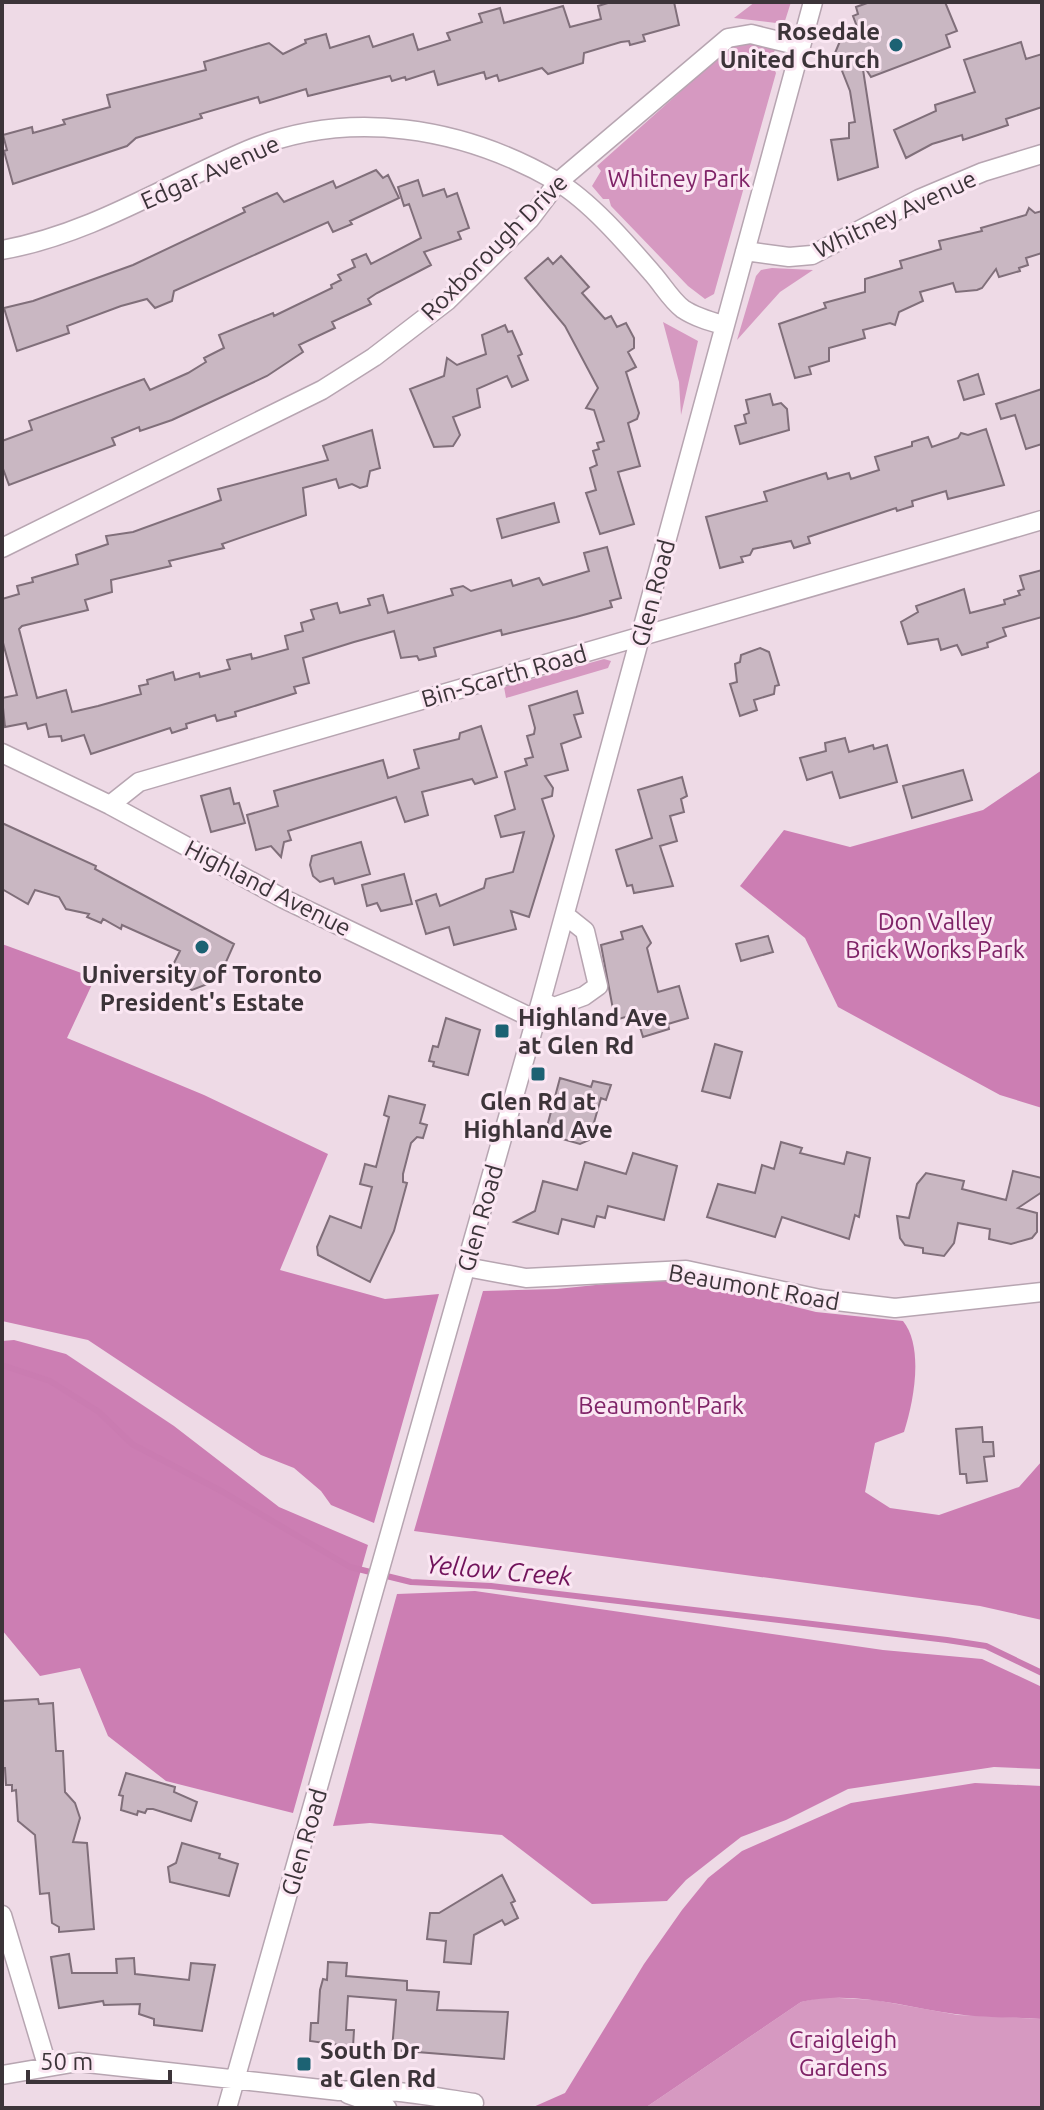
<svg xmlns="http://www.w3.org/2000/svg" width="1044" height="2110" font-family="Ubuntu,sans-serif">
  <rect width="100%" height="100%" fill="#eedae6"/>
  <!-- green -->
  <path fill="#d699c1" d="M755,2H791L784,24L734,18Z
    M745,43L775,50L770,60L776,73L714,294L705,299L688,286L611,206L609,199H603L592,186L601,171L597,166L727,50Z
    M772,268L813,270L780,292L737,340L756,276L761,270Z
    M663,322L698,341L681,415L679,382Z
    M604,659L611,661L608,668L506,698L504,687Z
    M822,1997L875,2000L958,2015L1042,2019V2108H645L801,2002Z"/>
  <!-- forest -->
  <path fill="#cc7eb3" d="M1042,770V1108L1000,1095L838,1007L805,938L740,886L784,830L850,847L983,810Z
    M2,944L95,978L67,1038L204,1095L328,1154L280,1270L385,1299L439,1294L374,1523L331,1505L321,1491L294,1468L261,1455L88,1340L2,1321Z
    M653,1279L696,1282L816,1312L903,1321C924,1347 914,1401 904,1432L875,1443L865,1492L890,1508L939,1515L1019,1487L1042,1461V1620L980,1606L414,1531L483,1291L557,1289Z
    M14,1340L66,1354L174,1426L279,1507L368,1545L293,1813L166,1781L108,1736L80,1668L40,1676L2,1630V1341Z
    M475,1591L883,1650L982,1659L1042,1687V1769L994,1767L848,1789L786,1820L741,1837L686,1880L667,1901L592,1904L502,1835L370,1823L333,1826L397,1594Z
    M975,1783L1042,1786V2019C1013,2017 983,2018 955,2014C903,2007 853,1990 801,2002L645,2108H531L565,2093L644,1964L682,1910L708,1878L742,1851L851,1803Z"/>
  <g fill="none" stroke-linecap="round" stroke-linejoin="round">
    <!-- stream -->
    <path stroke="#ca7cb1" stroke-width="6" d="M2,1365L50,1381L99,1412L132,1444L223,1492L350,1567L411,1582L491,1586L947,1640L986,1646L1042,1673"/>
  </g>
  <!-- building -->
  <path fill="#c9b7c2" stroke="#806f7a" stroke-width="2" d="M611,2H674L679,25L643,35L645,41L630,45L629,41L621,42L584,53L583,63L548,74L542,68L499,81L497,75L486,79L484,72L438,85L434,71L406,80L405,77L392,81L390,76L308,96L306,89L260,103L258,97L200,114L202,118L136,138L127,146L13,184L4,151L7,150L3,135L32,127L33,133L65,124L63,120L110,107L107,95L206,70L204,62L269,43L283,54L306,43L305,40L326,34L330,48L369,36L373,47L413,34L418,50L450,40L447,33L482,22L479,14L500,8L504,23L563,6L570,27L601,19L598,6Z
    M870,2H945L957,31L946,35L950,47L871,77L862,63L878,167L838,180L831,140L849,138V123L855,122L850,91L835,53L840,41L859,32L853,16L858,14L856,7Z
    M1021,42L1026,59L1042,54V107L1006,119L1008,125L963,140L962,135L932,144L906,158L894,130L936,111L935,105L975,92L964,60Z
    M376,170L383,178L388,175L399,198L350,221L352,224L333,232L328,222L174,291L172,301L155,308L147,299L121,306L67,326L69,333L17,351L4,308L33,301L133,265L245,212L243,208L277,193L284,202L333,181L336,188Z
    M418,180L423,196L444,189L447,197L457,193L469,228L458,232L461,239L424,252L431,265L377,293L368,299L371,304L332,322L335,328L299,345L303,352L267,376L172,420L140,431L139,427L112,438L115,445L9,485L2,466V441L32,430L29,421L144,379L150,390L188,373L206,362L204,358L224,348L219,335L273,313L274,316L332,288L331,285L341,280L338,275L355,267L352,260L366,254L371,264L421,238L409,204L404,206L398,187Z
    M1029,208L1035,213L1042,211V253L1026,258L1028,265L1019,268L1020,271L999,277L996,269L982,288L977,290L956,292L953,283L920,292L923,301L899,312L895,325L890,323L863,330L865,338L829,348V361L809,367L811,374L795,378L779,324L826,308L824,303L865,292V279L902,268L900,261L941,249L939,241L982,231L981,228L1026,215Z
    M561,256L589,287L582,293L605,319L611,316L617,327L626,323L634,338V348L628,352L636,367L626,372L639,413L637,419L628,423L640,466L618,472L634,524L600,534L586,493L596,490L590,468L597,465L593,451L599,449L597,443L604,441L594,410L586,408L598,388L565,326L525,278L548,258L553,264Z
    M505,325L508,332L512,331L522,354L518,356L528,380L512,387L507,376L477,389L480,407L453,417L460,435L453,446L434,447L410,389L444,376L447,358L457,365L486,354L482,335Z
    M978,374L984,394L964,400L958,381Z
    M1042,389V444L1026,449L1015,415L1001,419L996,404Z
    M770,394L773,405L781,403L787,409L789,430L740,444L735,426L746,423L744,415L749,413L746,400Z
    M986,429L1004,485L948,499L946,491L912,501L913,506L897,511L896,508L808,537L810,543L794,548L791,541L753,549L750,555L741,557L743,562L720,568L706,517L767,501L764,492L826,473L828,479L849,473L851,479L879,470L875,457L912,446V442L928,437L932,447L958,438L961,433L968,435Z
    M372,430L380,468L370,471L367,486L360,488L352,484L339,488L336,479L303,488L306,515L222,544L224,548L169,561L171,566L111,580L112,592L85,600L88,610L22,626L19,629L37,698L66,690L72,712L98,706L141,694L139,686L148,684L147,680L173,672L175,680L199,673L200,677L230,669L227,660L251,654L252,659L288,649L285,636L303,631L301,623L314,619L311,610L337,603L340,613L370,605L368,599L383,595L388,613L453,595L451,589L463,586L471,591L511,580L513,586L539,578L543,585L589,571L584,553L607,547L621,598L610,601L612,607L576,617L502,635L501,630L434,648L436,656L419,660L417,656L401,658L394,631L354,642L303,658L309,683L294,687L296,693L235,712L236,716L217,721L215,715L186,724L187,728L172,733L170,728L91,754L84,735L62,741L61,736L49,737L46,724L28,729L26,723L5,727L2,698L17,695L2,639V599L19,594L17,586L33,582L32,578L78,564L76,555L108,544L106,536L133,532L221,500L218,489L328,460L323,446Z
    M554,503L559,522L502,538L497,519Z
    M1042,570V617L1003,628L1006,636L987,643L988,647L962,655L957,645L941,650L938,639L908,644L901,622L918,612L916,606L964,589L970,613L1005,604L1004,600L1020,595L1018,591L1024,589L1020,576Z
    M760,648L769,652L779,685L775,686L774,694L754,700L757,710L740,716L730,684L737,682L735,664L740,662L741,655Z
    M577,691L583,713L574,715L581,737L561,744L568,770L545,776L553,788L552,796L542,799L554,836L529,917L511,911L516,929L454,945L449,927L426,934L416,901L436,894L440,906L484,888L486,879L513,872L524,832L501,837L495,816L515,809L505,772L527,765L525,759L533,757L527,736L534,734L535,728L529,706Z
    M481,726L497,777L475,784L472,779L422,792L428,815L405,822L396,797L288,831L291,840L284,842L281,857L271,846L256,850L247,815L278,806L274,791L383,760L388,778L419,768L414,750L459,739L460,733Z
    M845,738L849,752L873,745L874,749L887,745L897,782L840,798L832,772L807,780L800,758L826,751L825,743Z
    M963,770L972,800L912,818L903,786Z
    M682,777L687,796L681,799L684,812L670,816L677,841L660,846L673,886L634,893L632,885L627,886L616,850L652,838L638,790Z
    M230,788L234,804L239,803L245,823L211,832L201,796Z
    M2,823L96,866L95,869L234,944L218,980L192,990L171,978L170,971L180,951L122,925L121,929L103,919L101,923L87,917L89,914L66,909L59,897L35,890L28,904L2,889Z
    M361,842L370,874L335,884L333,878L320,882L313,876L310,865L312,856Z
    M404,874L412,904L381,911L377,903L367,906L362,885Z
    M642,926L651,943L647,948L658,992L679,986L688,1018L668,1024L669,1029L643,1037L636,1014L615,1020L601,945L623,939L621,932Z
    M768,936L773,952L741,961L736,944Z
    M446,1018L480,1030L468,1075L433,1066L434,1062L429,1061L433,1046L438,1047Z
    M715,1044L742,1052L730,1098L702,1091Z
    M560,1078L591,1087L593,1081L611,1085L606,1100L601,1098L589,1140L580,1144L545,1134Z
    M389,1096L425,1105L420,1123L427,1125L423,1138L417,1137L411,1143L403,1174V1182L407,1183L394,1231L370,1282L318,1255L317,1247L330,1216L361,1228L372,1187L360,1184L365,1164L376,1167L389,1117L384,1115Z
    M781,1142L802,1148L800,1153L844,1164L847,1152L870,1158L859,1217L855,1215L849,1239L782,1217L775,1237L707,1217L718,1184L755,1193L762,1165L774,1169Z
    M633,1153L677,1166L664,1220L608,1206L605,1218L597,1216L594,1227L562,1219L558,1234L514,1222L535,1211L543,1181L577,1190L585,1162L626,1174Z
    M1013,1171L1042,1178V1192L1018,1208L1037,1213V1232L1032,1238L1011,1244L989,1239L990,1229L958,1223L954,1243L944,1256L923,1253V1248L905,1245L900,1238L897,1216L909,1218L917,1184L926,1173L964,1181L962,1189L1006,1200Z
    M982,1427L983,1442H993L994,1456L984,1457L987,1481L967,1483L966,1474H960L956,1429Z
    M38,1699L39,1704L53,1703L56,1751H63L65,1792L75,1803L80,1818L73,1842L87,1843L94,1929L59,1932V1927L52,1923L49,1893L40,1894L35,1835L18,1821L16,1790L12,1791V1785H6L5,1768H2V1701Z
    M126,1773L175,1787L174,1792L197,1802L191,1821L153,1809H147L145,1813L138,1811L137,1815L121,1810L123,1796L119,1795Z
    M182,1843L220,1854L219,1858L238,1864L229,1896L170,1882L168,1867L176,1863Z
    M502,1875L515,1901L511,1903L518,1918L505,1925L502,1920L474,1935L471,1964L444,1962L446,1941L427,1939L430,1913H439Z
    M69,1954L72,1973H117L116,1959L134,1958L135,1974L189,1980L191,1963L215,1965L202,2031L154,2025V2019L139,2014L140,2004L104,2005L103,2001L59,2008L51,1957Z
    M328,1962L347,1963L346,1976L407,1981V1990L439,1992L437,2010L508,2012L504,2059L392,2050L396,2000L348,1996L346,2030H354L353,2047L310,2041L311,2023H318L320,1990L323,1979L327,1980Z"/>
  <g fill="none" stroke-linecap="round" stroke-linejoin="round">
    <defs>
      <path id="minor" d="M2,250C91,234 166,185 248,150C349,108 463,127 556,181C590,201 626,243 652,273C662,284 671,300 683,309C695,317 709,321 723,325
        M745,251L789,257L812,255L919,199L983,172L1042,154
        M2,548L322,390L374,357L447,301L530,219L558,182L728,38L751,34L800,46
        M2,753L110,805L284,899L536,1020
        M110,805L139,782L1042,520
        M541,1001L554,1007L584,996L598,986L585,931L565,915
        M466,1267L526,1278L686,1270L820,1299L895,1308L1042,1292
        M2,1915L47,2065
        M2,2075L78,2062L339,2091C385,2087 429,2096 474,2103
        M348,2094L387,2108
        M227,2108L541,1001L813,2"/>
    </defs>
    <!-- minor casing -->
    <use href="#minor" stroke="#b7a5b1" stroke-width="21"/>
    <!-- minor -->
    <use href="#minor" stroke="#fff" stroke-width="18"/>
  </g>
  <!-- markers -->
  <g fill="#1c6273" stroke="#fbe7f3" stroke-width="3">
    <circle cx="896" cy="45" r="8"/>
    <circle cx="202" cy="947" r="8"/>
    <rect x="494" y="1023" width="16" height="16" rx="4"/>
    <rect x="530" y="1066" width="16" height="16" rx="4"/>
    <rect x="296" y="2056" width="16" height="16" rx="4"/>
  </g>
  <g text-anchor="middle" dominant-baseline="central" stroke-width="6" stroke-linejoin="round" paint-order="stroke">
    <!-- poi labels -->
    <g font-size="24" font-weight="bold" fill="#3c3439" stroke="#fbe7f3">
      <text x="880" y="31" text-anchor="end">Rosedale<tspan x="880" dy="28">United Church</tspan></text>
      <text x="202" y="974">University of Toronto<tspan x="202" dy="28">President's Estate</tspan></text>
      <text x="518" y="1017" text-anchor="start">Highland Ave<tspan x="518" dy="28">at Glen Rd</tspan></text>
      <text x="538" y="1101">Glen Rd at<tspan x="538" dy="28">Highland Ave</tspan></text>
      <text x="320" y="2050" text-anchor="start">South Dr<tspan x="320" dy="28">at Glen Rd</tspan></text>
    </g>
    <!-- street labels -->
    <g font-size="24" fill="#3c3439" stroke="#fbe7f3">
      <text transform="translate(210 172) rotate(-24)">Edgar Avenue</text>
      <text transform="translate(895 214) rotate(-25)">Whitney Avenue</text>
      <text transform="translate(494 247) rotate(-45)">Roxborough Drive</text>
      <text transform="translate(653 593) rotate(-75)">Glen Road</text>
      <text transform="translate(504 676) rotate(-16)">Bin-Scarth Road</text>
      <text transform="translate(268 888) rotate(27)">Highland Avenue</text>
      <text transform="translate(480 1218) rotate(-74)">Glen Road</text>
      <text transform="translate(754 1287) rotate(10)">Beaumont Road</text>
      <text transform="translate(304 1842) rotate(-74)">Glen Road</text>
    </g>
    <!-- park labels -->
    <g font-size="24" fill="#7f2367" stroke="#fbe7f3">
      <text x="679" y="178">Whitney Park</text>
      <text x="935" y="921">Don Valley<tspan x="935" dy="28">Brick Works Park</tspan></text>
      <text x="661" y="1405">Beaumont Park</text>
      <text x="843" y="2039">Craigleigh<tspan x="843" dy="28">Gardens</tspan></text>
    </g>
    <!-- water labels -->
    <g font-size="26" font-style="italic" fill="#71135b" stroke="#fbe7f3">
      <text transform="translate(499 1570) rotate(5)">Yellow Creek</text>
    </g>
  </g>
  <!-- border -->
  <rect width="1044" height="2110" fill="none" stroke="#3c3439" stroke-width="8"/>
  <!-- scale -->
  <path d="M28 2070v12h142v-12" fill="none" stroke="#3c3439" stroke-width="4"/>
  <text x="40" y="2070" font-size="24" fill="#3c3439" stroke="#fbe7f3" stroke-width="6" paint-order="stroke">50 m</text>
</svg>
